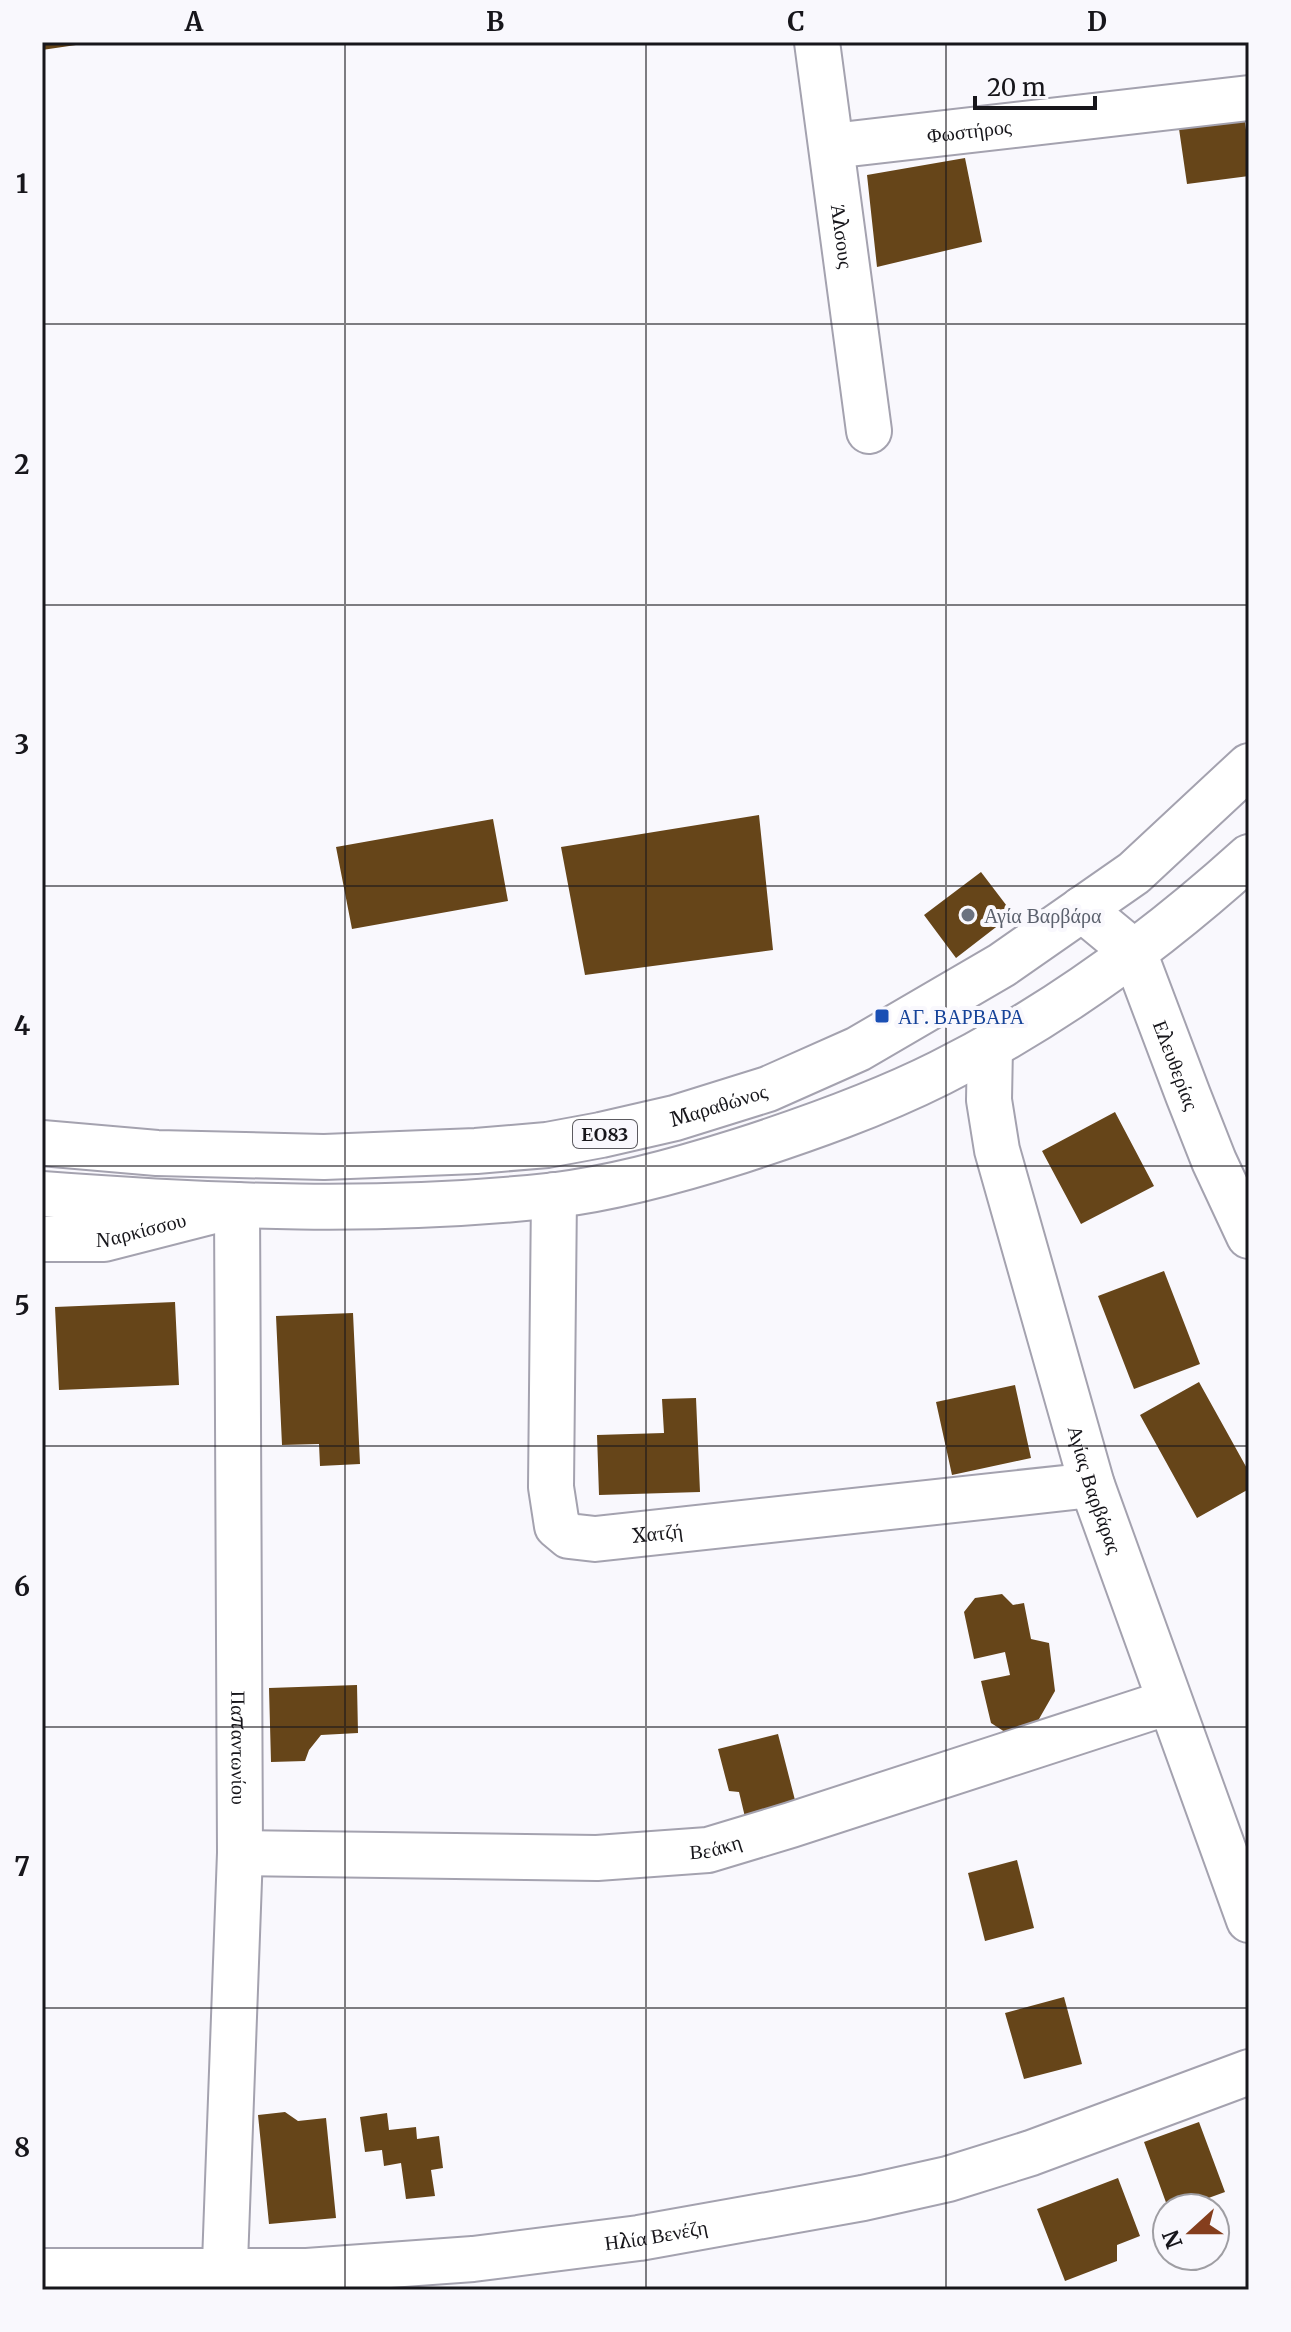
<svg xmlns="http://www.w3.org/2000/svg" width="1291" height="2332" font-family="Merriweather,serif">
  <rect width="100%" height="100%" fill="#f9f8fd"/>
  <!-- building -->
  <path fill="#664519" d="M42,42H76V45L42,50Z
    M1243,106L1249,154V176L1187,184L1177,115Z
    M965,158L982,242L877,267L867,175Z
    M759,815L773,950L585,975L561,847Z
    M493,819L508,901L352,929L336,847Z
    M981,872L1013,914L956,958L924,915Z
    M1115,1112L1154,1186L1081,1224L1042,1151Z
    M1164,1271L1200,1364L1134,1389L1098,1296Z
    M175,1302L179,1385L59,1390L55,1307Z
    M353,1313L360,1464L320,1466L319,1444L282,1445L276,1316Z
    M1199,1382L1249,1472V1489L1197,1518L1140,1415Z
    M1015,1385L1031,1458L952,1475L936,1402Z
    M696,1398L700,1492L599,1495L597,1435L664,1433L662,1399Z
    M1002,1594L1013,1605L1024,1603L1031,1639L1049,1643L1055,1691L1035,1726L1005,1732L991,1723L981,1681L1010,1675L1005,1652L974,1659L964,1612L975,1598Z
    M357,1685L358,1733L321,1735L309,1750L305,1761L271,1762L269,1688Z
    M778,1734L796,1804L745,1817L739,1792L729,1791L718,1749Z
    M1017,1860L1034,1928L985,1941L968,1873Z
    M1064,1997L1082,2064L1024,2079L1005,2013Z
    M285,2112L298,2121L326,2118L336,2218L269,2224L258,2115Z
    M387,2113L389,2130L416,2127L417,2139L439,2136L443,2168L431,2170L435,2196L406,2199L401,2163L384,2166L382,2150L365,2152L360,2117Z
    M1199,2122L1225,2192L1181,2208H1168L1144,2142Z
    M1118,2178L1140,2236L1117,2245V2261L1065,2281L1037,2209Z"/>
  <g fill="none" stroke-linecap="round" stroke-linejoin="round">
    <defs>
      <g id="minor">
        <path id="s1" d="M817,42L869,431"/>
        <path id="s2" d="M832,146L1249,98"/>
        <path id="s3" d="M1082,909L1134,952L1188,1095L1214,1161L1249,1236"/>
        <path id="s4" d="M990,1046L989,1100L997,1150L1092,1485L1249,1920"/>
        <path id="s5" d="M554,1195L551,1487L557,1526L569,1536L595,1539L1092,1485"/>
        <path id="s6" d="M42,1239H104L237,1205L240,1853L224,2290"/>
        <path id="s7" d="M240,1853L597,1858L708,1850L791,1825L1169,1702"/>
        <path id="s8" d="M42,2271H307L473,2259L639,2238L863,2198L948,2179L1031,2153L1249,2072"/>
      </g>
      <g id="major">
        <path id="s9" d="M42,1143L157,1153L324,1157L476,1151L547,1145L601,1135L675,1118L768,1089L858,1049L1002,965L1134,873L1249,766"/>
        <path d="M42,1194C213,1207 385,1214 556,1195C615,1188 683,1169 740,1151C808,1129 876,1105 940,1073C1052,1017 1156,941 1249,857"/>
      </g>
    </defs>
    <!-- minor casing -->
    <use href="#minor" stroke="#a4a2af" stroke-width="48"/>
    <!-- major casing -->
    <use href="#major" stroke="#a4a2af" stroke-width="48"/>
    <!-- minor -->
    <use href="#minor" stroke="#fff" stroke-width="44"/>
    <!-- major -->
    <use href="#major" stroke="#fff" stroke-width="44"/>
  </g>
  <!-- grid -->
  <path fill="none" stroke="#17161b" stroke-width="2" stroke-opacity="0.55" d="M345,42V2290M646,42V2290M946,42V2290M42,324H1249M42,605H1249M42,886H1249M42,1166H1249M42,1446H1249M42,1727H1249M42,2008H1249"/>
  <!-- markers -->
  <circle fill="#6b7280" stroke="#f9f8fd" stroke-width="3" cx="968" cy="915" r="8"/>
  <rect fill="#1a4fb4" stroke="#f9f8fd" stroke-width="3" x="874" y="1008" width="16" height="16" rx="4"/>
  <g text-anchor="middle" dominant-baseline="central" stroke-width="8" stroke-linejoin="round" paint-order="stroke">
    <!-- shield labels -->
    <rect fill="#f9f8fd" stroke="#5b5a5f" stroke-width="2" x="573" y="1120" width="64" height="28" rx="6"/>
    <g font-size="18" font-weight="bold" fill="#17161b">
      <text x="605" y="1134">ΕΟ83</text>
    </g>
    <!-- street labels -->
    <g font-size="20" fill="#17161b" stroke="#f9f8fd">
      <text stroke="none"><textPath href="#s2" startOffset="138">Φωστήρος</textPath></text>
      <text stroke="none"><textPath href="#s1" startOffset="196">Άλσους</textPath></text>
      <text stroke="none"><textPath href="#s3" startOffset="188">Ελευθερίας</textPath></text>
      <text stroke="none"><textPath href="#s9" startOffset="682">Μαραθώνος</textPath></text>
      <text stroke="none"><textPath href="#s6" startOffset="100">Ναρκίσσου</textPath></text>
      <text stroke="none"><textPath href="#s4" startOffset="458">Αγίας Βαρβάρας</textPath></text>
      <text stroke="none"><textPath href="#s5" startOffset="436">Χατζή</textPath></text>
      <text stroke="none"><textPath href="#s6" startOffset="742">Παπαντωνίου</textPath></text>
      <text stroke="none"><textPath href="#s7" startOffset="476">Βεάκη</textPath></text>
      <text stroke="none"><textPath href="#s8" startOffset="616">Ηλία Βενέζη</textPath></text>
    </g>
    <!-- worship labels -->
    <g font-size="20" fill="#5b616d" stroke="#f9f8fd" text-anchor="start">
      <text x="984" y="915">Αγία Βαρβάρα</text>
    </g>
    <!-- transit labels -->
    <g font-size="20" fill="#164399" stroke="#f9f8fd" text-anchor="start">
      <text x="898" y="1016">ΑΓ. ΒΑΡΒΑΡΑ</text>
    </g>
  </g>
  <!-- border -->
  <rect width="1291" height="2332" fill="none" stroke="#f9f8fd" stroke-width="88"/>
  <!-- north arrow -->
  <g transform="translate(1191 2232) rotate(249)"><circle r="38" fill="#f9f8fd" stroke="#9f9ea3" stroke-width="2"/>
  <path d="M0-6L14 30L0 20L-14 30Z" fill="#853e1d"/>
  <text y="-12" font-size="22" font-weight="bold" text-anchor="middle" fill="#17161b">N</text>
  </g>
  <!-- scale -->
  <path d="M975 96v12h120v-12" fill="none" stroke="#17161b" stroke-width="4"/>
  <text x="987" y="96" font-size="24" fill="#17161b" stroke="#f9f8fd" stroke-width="6" paint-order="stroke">20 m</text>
  <rect x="44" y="44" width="1203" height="2244" fill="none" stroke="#17161b" stroke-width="3"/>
  <g font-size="26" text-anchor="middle" font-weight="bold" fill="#17161b">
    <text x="194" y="31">A</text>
    <text x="495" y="31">B</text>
    <text x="796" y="31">C</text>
    <text x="1097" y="31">D</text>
    <text x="22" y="193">1</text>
    <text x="22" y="474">2</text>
    <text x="22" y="754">3</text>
    <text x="22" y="1035">4</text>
    <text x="22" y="1315">5</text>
    <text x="22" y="1596">6</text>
    <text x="22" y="1876">7</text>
    <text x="22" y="2157">8</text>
  </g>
</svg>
